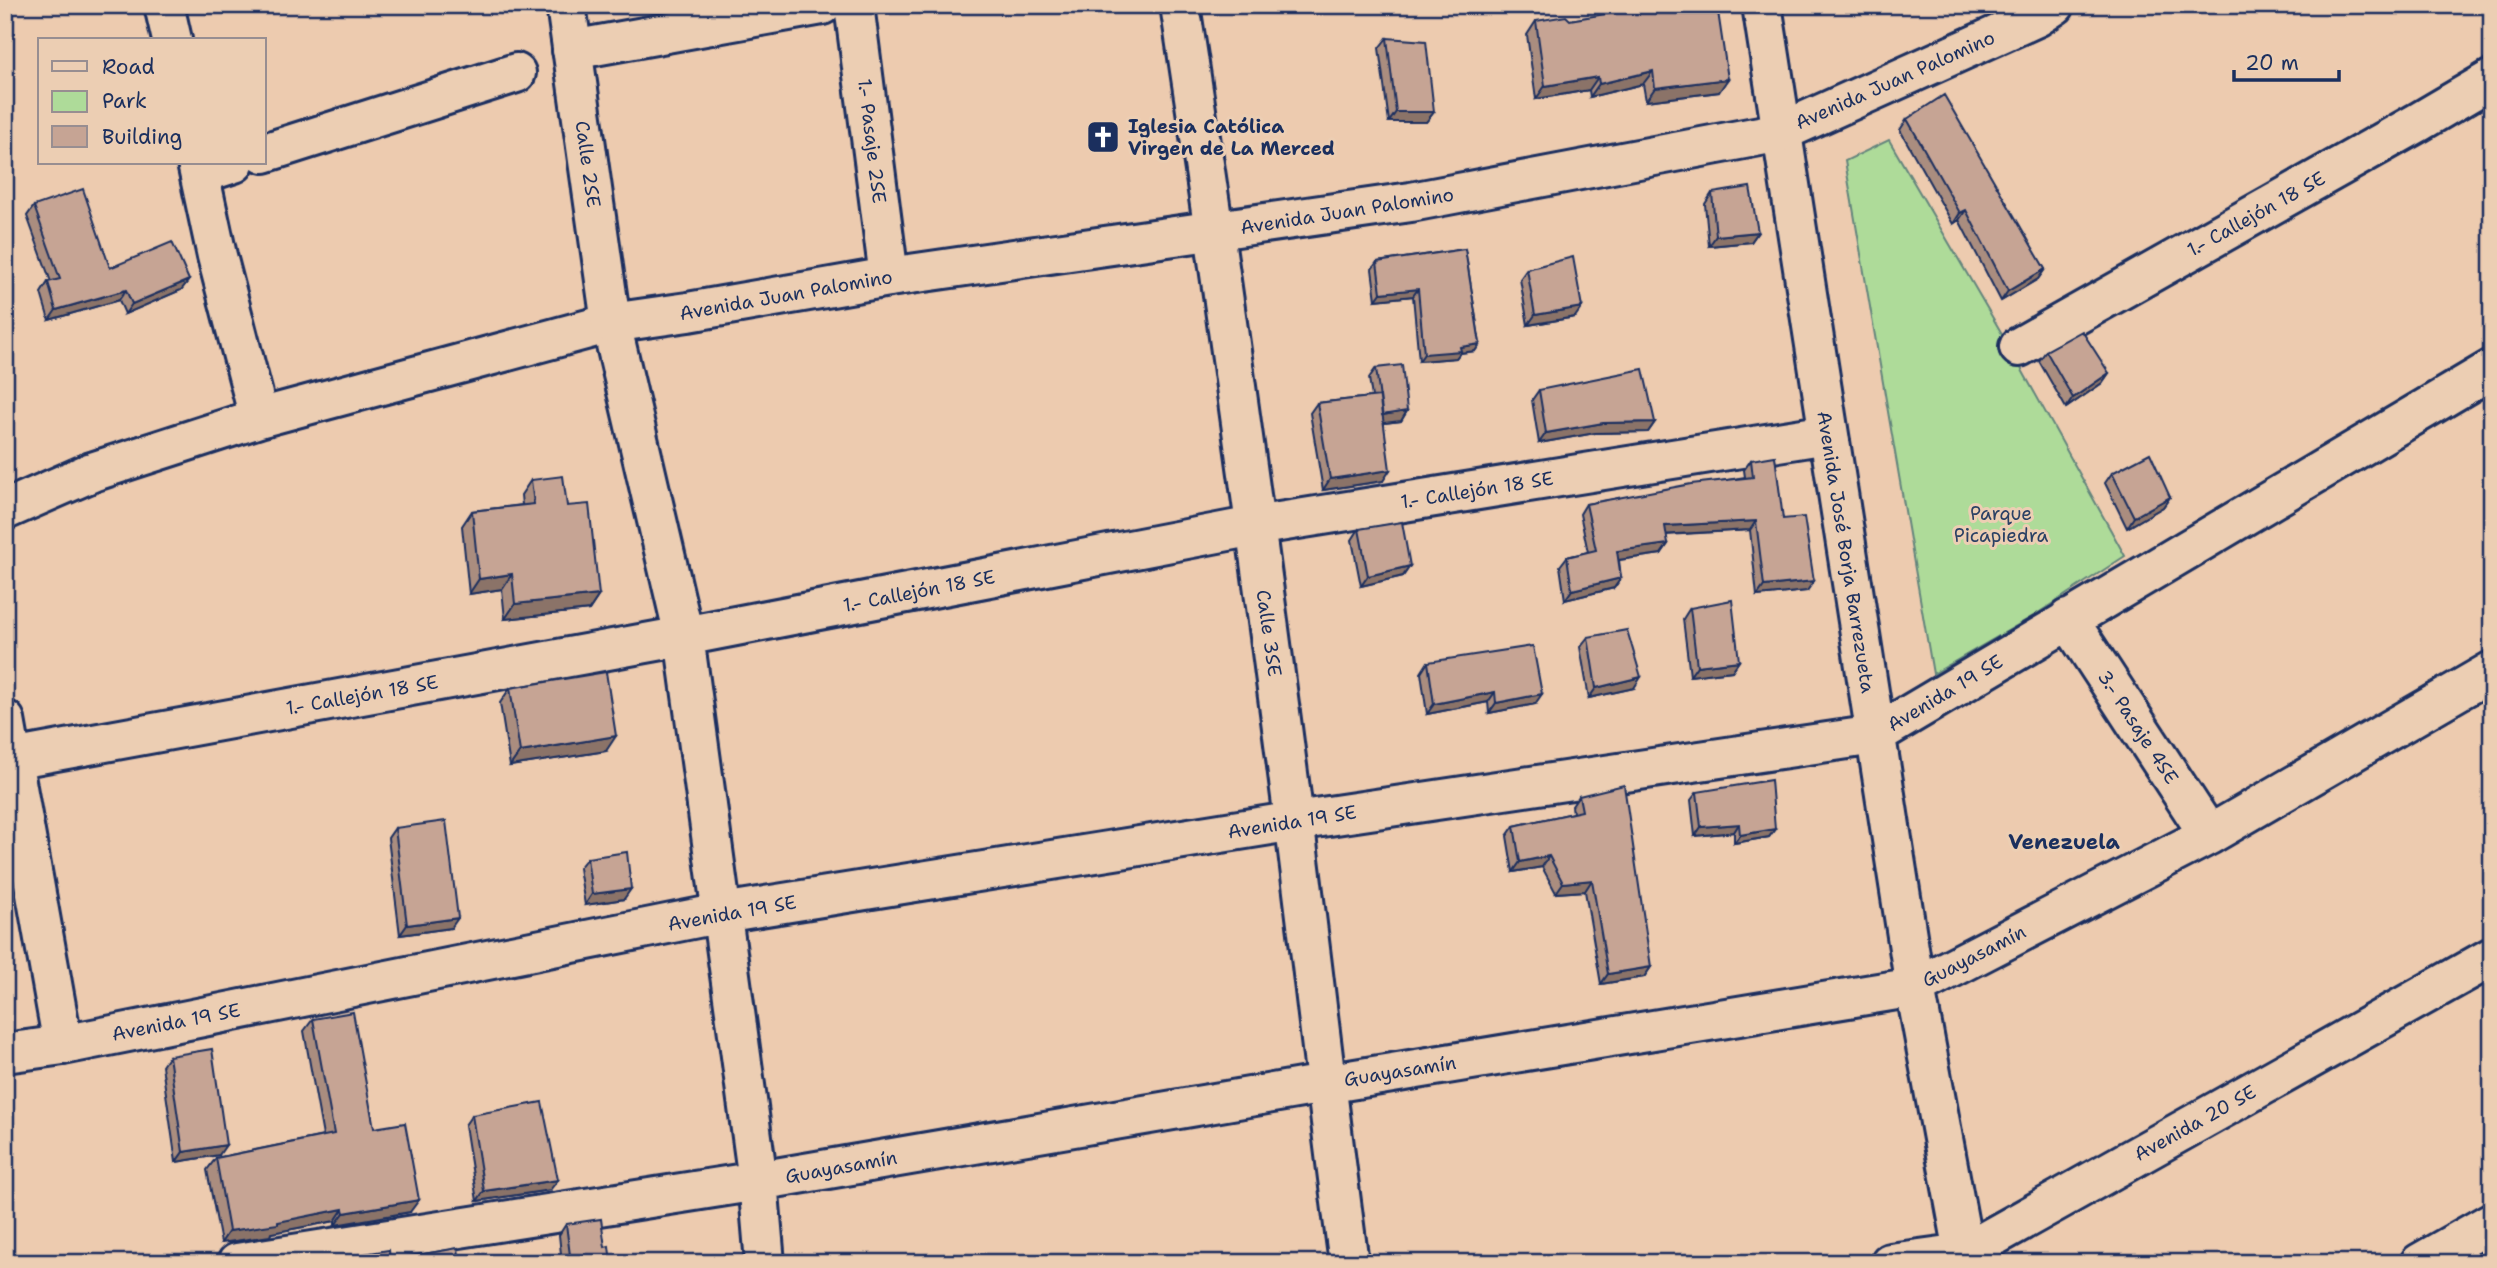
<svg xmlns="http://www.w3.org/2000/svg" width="2497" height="1268" font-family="'Shantell Sans',sans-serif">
  <rect width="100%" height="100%" fill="#edcbaf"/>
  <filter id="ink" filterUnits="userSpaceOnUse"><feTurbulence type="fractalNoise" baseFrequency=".0143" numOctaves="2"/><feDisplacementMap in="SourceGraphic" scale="14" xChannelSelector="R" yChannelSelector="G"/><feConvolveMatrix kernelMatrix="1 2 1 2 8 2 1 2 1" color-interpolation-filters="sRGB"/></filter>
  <g filter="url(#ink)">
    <!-- green -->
    <path fill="#aedb99" stroke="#64857c" stroke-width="2" d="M1889,140L2001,332L2125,556L2035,615L1933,674L1845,161Z"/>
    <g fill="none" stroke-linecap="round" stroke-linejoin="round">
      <defs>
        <path id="street" d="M164,5L172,40
          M854,5L889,277
          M1180,5C1222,276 1259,548 1294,820C1313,967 1329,1115 1349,1263
          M1762,5L1915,987L1966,1263
          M572,50L822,5
          M264,153L516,73
          M197,163L217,256L259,418
          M200,174L234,163
          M2019,347L2419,122L2492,79
          M5,510L92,472L259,418L611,323L684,636L758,1181L765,1263
          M2068,619L2209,835
          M5,720L63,1045
          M12,759L684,636L1254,526L1828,434
          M5,1053L63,1045L722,913L1295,821L1875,735L2492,369
          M237,1263L758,1181L1325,1084L1915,987L2209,835L2492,671
          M1890,1263L1964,1253L2492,957
          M2420,1263L2492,1222"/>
        <path id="secondary" d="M566,5L611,323L688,312L889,277L1411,202L1781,132L2037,17L2055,5"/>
      </defs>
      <!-- street casing -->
      <use href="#street" stroke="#1b2f5e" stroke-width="44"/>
      <!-- secondary casing -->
      <use href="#secondary" stroke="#1b2f5e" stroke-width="44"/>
      <!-- street -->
      <use href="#street" stroke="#ecceb3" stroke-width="38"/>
      <!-- secondary -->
      <use href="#secondary" stroke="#ecceb3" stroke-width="38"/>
    </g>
    <!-- wall -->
    <path fill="#aa8d7f" stroke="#1b2f5e" stroke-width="2" d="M1631,5H1717L1719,92L1646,101L1643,84L1590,97L1589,90L1536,99L1527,35L1536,21L1570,20L1631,10Z
      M1387,38L1434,112L1426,122H1389L1379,48Z
      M1907,119L2045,269L2038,279L2001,301L1959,220L1953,224L1900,130Z
      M1712,193L1758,232L1751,242L1709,246L1705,204Z
      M34,206L110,268L189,280L181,290L125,314L119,300L49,320L41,293L48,282H51L27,216Z
      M1465,249L1480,344L1475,351L1460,353L1456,358L1419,361L1413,296L1376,300L1372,269L1377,262Z
      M1527,269L1575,317L1528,325L1520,279Z
      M2046,351L2109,373L2102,383L2066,408L2039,361Z
      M1376,368L1407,411L1401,421L1384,423L1383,481L1323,490L1310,413L1317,403L1372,397L1369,378Z
      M1539,390L1655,422L1648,432L1595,433L1539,443L1532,400Z
      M1751,460L1783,519L1807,591L1757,596L1750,530L1666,535L1668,544L1661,554L1619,560L1621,578L1614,588L1565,600L1560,566L1567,557L1588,552L1580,514L1586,504L1745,477L1744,470Z
      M2112,473L2170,497L2163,507L2127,528L2105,483Z
      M531,480L567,506L599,595L589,610L505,619L502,589L469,594L462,526L472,511L522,505L521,495Z
      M1359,529L1410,566L1403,576L1361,586L1352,540Z
      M1690,608L1739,661L1732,671L1690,676L1683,619Z
      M1588,637L1634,688L1589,698L1580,647Z
      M1428,662L1535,704L1489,713L1488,702L1427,714L1421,673Z
      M510,688L606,751L510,766L500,703Z
      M1697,792L1775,829L1769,837L1734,843V832L1695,836L1691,800Z
      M1579,796L1651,967L1644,977L1601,984L1585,891L1556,893L1542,867L1513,872L1507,836L1514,826L1573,813L1572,806Z
      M395,828L451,928L400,935L388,838Z
      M587,858L624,899L585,905L579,868Z
      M313,1019L374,1128L410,1212L335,1225V1221L271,1233L270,1236L221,1243L207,1170L216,1158L323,1136L304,1031Z
      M169,1056L219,1155L176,1162L162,1066Z
      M472,1115L550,1190L477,1201L465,1125Z
      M566,1224L605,1247L611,1263H562L559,1235Z"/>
    <!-- shaded-wall -->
    <path fill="#8b7368" stroke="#1b2f5e" stroke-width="2" d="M1653,71L1643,84L1590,97L1599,84Z
      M1598,77L1589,90L1536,99L1545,86Z
      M1728,79L1719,92L1646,101L1655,88Z
      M1396,112H1434L1426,122H1389Z
      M1966,210L1959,220L1953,224L1960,213Z
      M1758,232L1751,242L1709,246L1716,236Z
      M2045,269L2038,279L2001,301L2008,291Z
      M189,280L181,290L125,314L132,304Z
      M1418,289L1413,296L1376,300L1381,293Z
      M126,290L119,300L49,320L56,310Z
      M1582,307L1575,317L1528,325L1535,315Z
      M1480,344L1475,351L1460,353L1456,358L1419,361L1424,354L1460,347Z
      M2109,373L2102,383L2066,408L2073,398Z
      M1407,411L1401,421L1375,424L1382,415Z
      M1655,422L1648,432L1595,433L1539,443L1546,433L1603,423Z
      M1390,470L1383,481L1323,490L1330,479Z
      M2170,497L2163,507L2127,528L2134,517Z
      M1756,521L1750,530L1658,535L1665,526Z
      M1668,544L1661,554L1611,561L1617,551Z
      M1410,566L1403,576L1361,586L1368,576Z
      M512,574L502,589L469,594L479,579Z
      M1621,578L1614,588L1565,600L1572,590Z
      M1814,581L1807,591L1757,596L1764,586Z
      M599,595L589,610L505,619L515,604Z
      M1739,661L1732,671L1690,676L1697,666Z
      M1641,677L1634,688L1589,698L1596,688Z
      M1495,692L1488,702L1427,714L1434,704Z
      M1542,694L1535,704L1489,713L1496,703Z
      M616,736L606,751L510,766L520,752Z
      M1739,824L1734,832L1695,836L1701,827Z
      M1775,829L1769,837L1734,843L1740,835Z
      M1549,856L1542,867L1513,872L1520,862Z
      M1592,880L1585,891L1556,893L1563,883Z
      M631,889L624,899L585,905L592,894Z
      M458,918L451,928L400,935L407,925Z
      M1651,967L1644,977L1601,984L1608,974Z
      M226,1145L219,1155L176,1162L183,1152Z
      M558,1180L550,1190L477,1201L484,1191Z
      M419,1200L410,1212L335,1225L344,1213Z
      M343,1209L335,1221L271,1233L270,1236L221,1243L229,1231Z"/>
    <!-- building -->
    <path fill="#c6a494" stroke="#1b2f5e" stroke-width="2" d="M1642,5H1717L1728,79L1655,88L1653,71L1599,84L1598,77L1545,86L1536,21L1566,16L1570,20L1642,8Z
      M1387,38L1426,41L1434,112H1396Z
      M1944,95L2045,269L2008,291L1966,210L1960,213L1907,119Z
      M1750,187L1758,232L1716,236L1712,193Z
      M83,189L110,268L172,242L189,280L132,304L126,290L56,310L48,282L60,279L34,206Z
      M1465,249L1480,344L1460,347L1461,351L1424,354L1418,289L1381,293L1377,262Z
      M1573,257L1582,307L1535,315L1527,269Z
      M2082,331L2109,373L2073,398L2046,351Z
      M1402,365L1407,411L1382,415L1376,368Z
      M1643,369L1655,422L1603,423L1546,433L1539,390Z
      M1380,396L1390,470L1330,479L1317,403Z
      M2150,453L2170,497L2134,517L2112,473Z
      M1775,456L1783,519L1804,517L1814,581L1764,586L1756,521L1665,526L1668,544L1617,551L1621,578L1572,590L1567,557L1596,550L1586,504L1691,484L1753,477L1751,460Z
      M563,476L567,506L589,504L599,595L515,604L512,574L479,579L472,511L534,504L531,480Z
      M1402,522L1410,566L1368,576L1359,529Z
      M1732,600L1739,661L1697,666L1690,608Z
      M1627,630L1641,677L1596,688L1588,637Z
      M1533,646L1542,694L1496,703L1495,692L1434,704L1428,662Z
      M606,672L616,736L520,752L510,688Z
      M1771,780L1775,829L1740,835L1739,824L1701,827L1697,792Z
      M1624,785L1651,967L1608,974L1592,880L1563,883L1549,856L1520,862L1514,826L1582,811L1579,796Z
      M446,821L458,918L407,925L395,828Z
      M627,852L631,889L592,894L587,858Z
      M353,1012L374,1128L405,1123L419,1200L344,1213L343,1209L278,1222V1224L229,1231L216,1158L334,1134L313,1019Z
      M212,1049L226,1145L183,1152L169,1056Z
      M542,1102L558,1180L484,1191L472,1115Z
      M601,1219L605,1247L609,1246L611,1263H571L566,1224Z
      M458,1248L460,1263H347L352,1262L351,1256L389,1250L390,1260Z"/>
  </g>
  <!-- icons -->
  <defs>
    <symbol id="church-square" viewBox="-11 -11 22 22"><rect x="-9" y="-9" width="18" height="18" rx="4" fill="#1b2f5e" stroke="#ecceb3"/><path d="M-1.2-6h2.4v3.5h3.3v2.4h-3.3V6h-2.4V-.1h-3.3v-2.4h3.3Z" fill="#fff"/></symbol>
  </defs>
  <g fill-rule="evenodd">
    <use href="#church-square" x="1084" y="118" width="38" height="38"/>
  </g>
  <g text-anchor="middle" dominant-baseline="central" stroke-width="6" stroke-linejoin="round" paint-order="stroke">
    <!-- street labels -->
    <g font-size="19" fill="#1b2f5e" stroke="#ecceb3">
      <text transform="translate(1895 80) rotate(-24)">Avenida Juan Palomino</text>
      <text transform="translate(872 141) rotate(83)">1.- Pasaje 2SE</text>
      <text transform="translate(588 164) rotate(82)">Calle 2SE</text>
      <text transform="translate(1347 211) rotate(-9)">Avenida Juan Palomino</text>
      <text transform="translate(2256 214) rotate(-29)">1.- Callejón 18 SE</text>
      <text transform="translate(786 295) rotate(-10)">Avenida Juan Palomino</text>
      <text transform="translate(1477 490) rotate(-9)">1.- Callejón 18 SE</text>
      <text transform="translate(1846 552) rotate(81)">Avenida José Borja Barrezueta</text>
      <text transform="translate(919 591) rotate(-11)">1.- Callejón 18 SE</text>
      <text transform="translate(1269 633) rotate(82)">Calle 3SE</text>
      <text transform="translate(1945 693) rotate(-31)">Avenida 19 SE</text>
      <text transform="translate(362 695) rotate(-10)">1.- Callejón 18 SE</text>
      <text transform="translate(2138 727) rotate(57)">3.- Pasaje 4SE</text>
      <text transform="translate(1292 822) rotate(-9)">Avenida 19 SE</text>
      <text transform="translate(732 913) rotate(-10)">Avenida 19 SE</text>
      <text transform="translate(1974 956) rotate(-27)">Guayasamín</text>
      <text transform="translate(176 1022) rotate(-11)">Avenida 19 SE</text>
      <text transform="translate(1400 1071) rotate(-9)">Guayasamín</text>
      <text transform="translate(2195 1123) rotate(-29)">Avenida 20 SE</text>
      <text transform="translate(841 1167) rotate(-10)">Guayasamín</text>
    </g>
    <!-- poi labels -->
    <g font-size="19" font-weight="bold" fill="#1b2f5e" stroke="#ecceb3" text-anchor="start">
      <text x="1128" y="126">Iglesia Católica<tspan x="1128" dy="22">Virgen de La Merced</tspan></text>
    </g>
    <!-- park labels -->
    <g font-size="19" fill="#2a4064" stroke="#ecceb3">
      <text x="2001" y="513">Parque<tspan x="2001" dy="22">Picapiedra</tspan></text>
    </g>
    <!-- neighbourhood labels -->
    <g font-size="21" font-weight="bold" fill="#1b2f5e" stroke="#ecceb3">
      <text x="2064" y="842">Venezuela</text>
    </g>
  </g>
  <!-- margin -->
  <rect width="2497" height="1268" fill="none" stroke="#ecceb3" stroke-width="28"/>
  <rect x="14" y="14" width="2469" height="1240" fill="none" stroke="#1b2f5e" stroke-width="2.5" filter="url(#ink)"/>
  <!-- legend -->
  <rect x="38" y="38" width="228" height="126" fill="#ecceb3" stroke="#988e91" stroke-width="2"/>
  <rect x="52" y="61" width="35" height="10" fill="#ecceb3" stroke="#988e91" stroke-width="2"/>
  <text x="102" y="74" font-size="21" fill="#1b2f5e">Road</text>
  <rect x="52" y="91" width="35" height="21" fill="#aedb99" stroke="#988e91" stroke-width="2"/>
  <text x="102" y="108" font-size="21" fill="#1b2f5e">Park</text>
  <rect x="52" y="126" width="35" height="21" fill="#c6a494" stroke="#988e91" stroke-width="2"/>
  <text x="102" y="144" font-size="21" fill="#1b2f5e">Building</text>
  <!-- scale -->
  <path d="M2234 70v10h105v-10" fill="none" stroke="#1b2f5e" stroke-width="3.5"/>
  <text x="2245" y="70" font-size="21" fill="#1b2f5e" stroke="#ecceb3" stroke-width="5" paint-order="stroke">20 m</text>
</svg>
